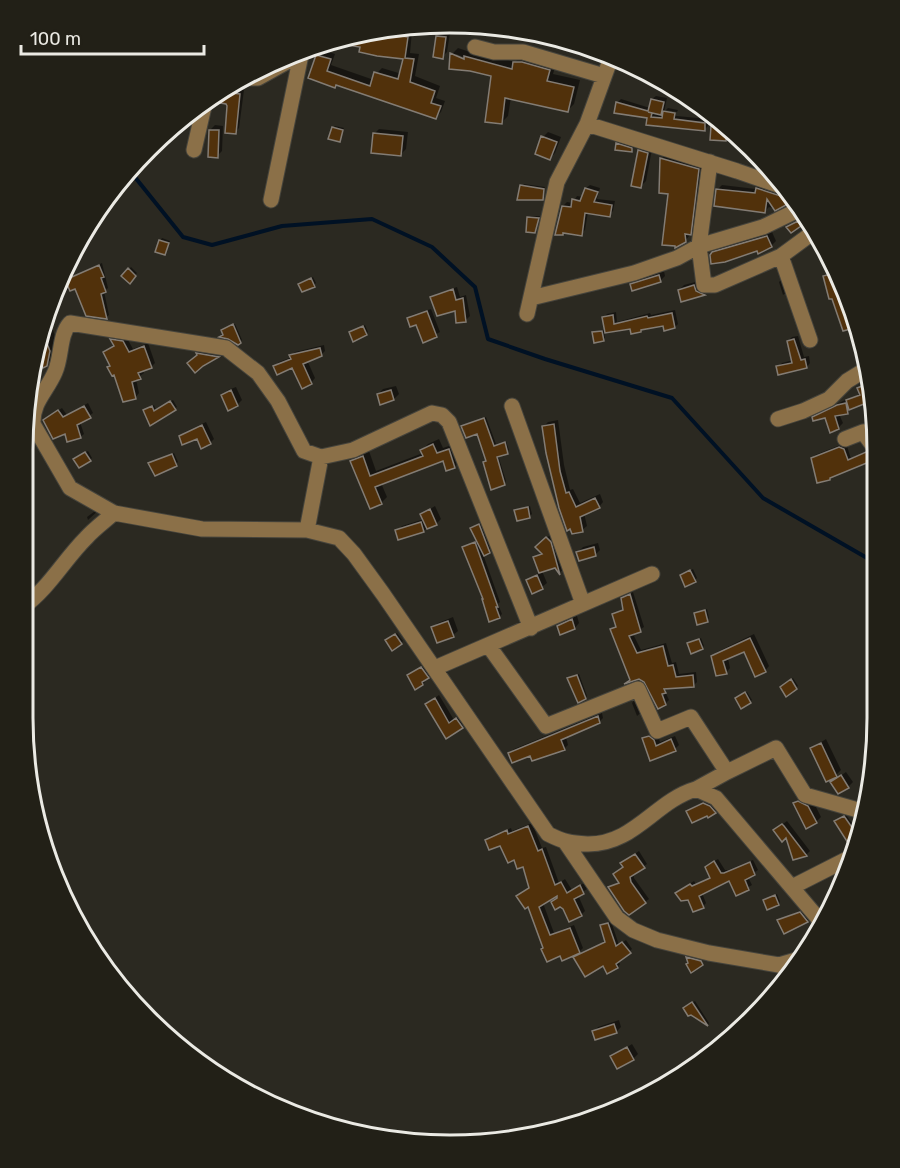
<svg xmlns="http://www.w3.org/2000/svg" width="900" height="1168" font-family="Rubik,sans-serif">
  <rect width="100%" height="100%" fill="#2b2921"/>
  <!-- shadow -->
  <path fill="#0007" fill-rule="evenodd" d="M389,28L412,31L410,53L419,54L415,76L440,86L436,98L445,101L441,112L436,117L337,84L335,86L318,56L323,50L335,54L331,65L374,80L377,73L382,68L402,74L405,58L362,46L333,41L367,31Z
    M442,32L450,33L447,52L442,57L437,37Z
    M458,48L470,52L472,50L515,62L521,56H529L556,64L553,74L580,80L574,104L568,110L511,97L508,116L502,122L487,121L492,75L470,69L451,68L452,54ZM456,54L471,60L470,63L456,57Z
    M227,87L244,90L239,128L235,132L227,102L216,101V93Z
    M656,96L667,98L664,112L665,111V113L677,116L708,119V126L704,130L649,117L617,103L621,99L650,108L652,99Z
    M668,108L678,110L677,112L666,110Z
    M190,115L189,123L184,128L179,126Z
    M717,122H721L731,130V135L726,140L712,127Z
    M215,125L223,126L222,151L217,156L210,130Z
    M335,126L344,128L339,141L333,128Z
    M379,129L408,132L406,149L401,154L374,134Z
    M548,132L561,137L555,153L550,158L543,137Z
    M622,139L636,145L631,150L617,144Z
    M644,146L652,149L646,181L641,186L639,151Z
    M666,154L703,165L695,229L685,241L662,159Z
    M524,184L545,187L544,196L542,198L522,186Z
    M761,184L790,193V199L775,209L769,207L764,212L718,189L722,185L756,189Z
    M590,185L600,188L597,199L615,201L613,211L609,215L588,212L585,230L581,234L563,206L567,202L573,203L577,196L583,197L586,188Z
    M531,216H540L535,231L528,218Z
    M803,217L805,220L791,231L788,227Z
    M772,232L776,241L771,246L758,250L712,255L718,248Z
    M162,238L170,241L165,254L160,241Z
    M830,262L855,312L858,325L844,329L824,277L832,272Z
    M102,263L108,288L104,291L109,315L106,317L76,287L65,291L62,282L70,266L74,276Z
    M131,267L137,273L130,281L123,276Z
    M664,271L665,276L660,281L632,284L637,279Z
    M313,277L316,283L314,285L300,284Z
    M784,277L789,290L783,295L779,282Z
    M699,281L708,290L704,294L682,300L679,290L684,285Z
    M457,287L460,297L466,295L470,316L466,320L456,309L432,298L436,294Z
    M431,309L440,332L424,341L416,323L409,318L412,315Z
    M675,310L678,324L675,327L664,324L604,332L605,338L603,340L594,333L606,329L604,317L607,314L616,312L617,322L650,313L651,315Z
    M50,321L55,336L50,361L46,365L37,352L43,324Z
    M235,324L242,340L240,342L225,334L223,330Z
    M365,325L368,332L366,334L352,331Z
    M116,336L127,338L133,349L148,343L155,363L151,367L142,370L144,373L136,379L139,393L135,398L111,366L105,352L115,345L112,340Z
    M798,336L804,357L809,356L810,363L807,367H778L782,363L793,360L788,341L792,337Z
    M324,345L325,351L321,355L307,360L315,378L311,383L292,366H275L279,362L292,357L295,352Z
    M201,350L221,353L202,365L198,353Z
    M868,383L872,388L874,399L852,408L847,412L839,414L843,423L838,428L826,417L814,418L819,413L843,401L861,394L858,389Z
    M396,386L399,394L394,399L378,394L383,389Z
    M236,387L242,400L237,405L223,395L228,390Z
    M173,400L177,407L151,423L147,409L154,405L156,410Z
    M88,403L93,413L80,422L84,434L80,437L66,432L48,417L62,408L67,415Z
    M28,414L30,425L24,430L25,416Z
    M486,417L496,444L506,441L509,450L498,455L506,481L504,484L478,433L463,426Z
    M558,420L564,465L570,490L573,489L580,503L600,494L603,502L599,507L584,513L587,526L582,530L573,532L543,427L548,422Z
    M206,422L214,439L210,443L198,437H181L185,432Z
    M439,439L443,448L455,444L460,461L454,467L444,459L381,483L387,497L381,503L351,461L357,455L369,451L376,471L423,453L422,450L428,444Z
    M843,444L847,446L851,459L869,450L874,453V458L861,464L812,458L815,455Z
    M88,451L92,458L90,460L77,457Z
    M174,453L178,462L176,464L152,462Z
    M435,506L441,519L436,524L424,530L399,538L397,531L402,526L424,519L422,514Z
    M530,506L532,514L530,516L516,511Z
    M99,508L100,509L88,520L87,517Z
    M484,520L495,546L483,554L500,602L498,604L502,614L499,617L483,599L464,547L478,540L472,528Z
    M551,534L564,569L560,572L555,566L542,571L547,583L542,587L532,592L527,580L540,572L535,558L542,552L537,547Z
    M598,543L600,550L595,555L578,552L583,547Z
    M693,569L697,578L695,580L681,575Z
    M633,592L644,627L633,634L641,650L666,643L672,663L676,662L679,674L696,672L697,682L693,686L670,687L665,691L669,700L665,704L644,679L612,629L617,625L613,615L624,608L622,599Z
    M707,609L709,618L707,620L696,613Z
    M577,616L579,623L575,628L559,626L564,621Z
    M453,617L458,631L453,635L438,641L433,627L438,623Z
    M397,633L403,641L401,643L389,639Z
    M754,634L769,666L765,671L744,650L728,658L730,668L726,673L712,657L717,652Z
    M701,638L704,646L702,648L691,642Z
    M424,666L430,675L423,680L425,682L423,684L411,673Z
    M579,674L587,696L585,698L569,679Z
    M793,678L798,686L796,688L783,685Z
    M747,692L752,700L750,702L738,697Z
    M439,695L454,720L461,715L466,723L446,737L427,704Z
    M636,698L644,710L637,716L632,703Z
    M602,713L603,718L599,722L566,737L568,745L564,749L531,754L510,753L514,749Z
    M654,732L658,736L660,742L675,736L679,745L675,749L651,759L644,738Z
    M826,739L841,770L836,775L812,748Z
    M846,772L853,782L848,787L832,782Z
    M799,799L813,801L821,817L816,822L794,804Z
    M706,802L712,804L717,810L709,815L688,811Z
    M846,815L859,833L857,835L838,820Z
    M787,821L810,851L806,855L779,827Z
    M532,823L542,848L546,847L559,883L565,879L572,890L584,883L587,889L578,895L585,911L581,915L559,897L558,894L543,903L554,933L574,925L583,948L579,952L561,954L544,947L524,865L500,844L486,840L490,836L511,828L512,831Z
    M639,851L647,864L633,874L634,878L649,899L645,902L610,887L620,881L626,860Z
    M718,859L725,870H728L753,860L758,870L748,877L752,885L737,894L730,879L702,893L706,903L703,907L680,890L694,881L696,884L711,877V863Z
    M777,894L780,902L778,904L764,900Z
    M802,910L809,919L785,932L779,920Z
    M611,921L619,945L626,940L632,949L618,960L620,964L618,967L607,972L603,964L575,957L606,941L602,925Z
    M695,1001L709,1023L708,1025L691,1013L687,1006Z
    M619,1020L621,1027L616,1032H593L598,1027Z
    M632,1044L638,1054L633,1059L612,1057Z"/>
  <g fill="none" stroke-linecap="round" stroke-linejoin="round">
    <!-- stream -->
    <path stroke="#001124" stroke-width="4" d="M130,171L183,237L212,245L282,226L372,219L432,247L475,287L488,339L545,359L672,398L763,498L874,562"/>
  </g>
  <!-- building -->
  <path fill="#51310b" stroke="#837c74" stroke-width="1.5" d="M373,30L380,33L408,37L405,58L414,59L410,82L435,91L431,103L441,106L436,119L336,85L335,88L308,78L316,55L331,59L327,71L370,86L374,72L398,79L403,59L377,56L359,52L360,47L329,42Z
    M436,36L446,37L443,59L433,57Z
    M450,53L464,59V56L512,69L513,62H522L550,70L547,81L574,87L568,112L505,98L502,124L485,122L491,76L470,71L449,69Z
    M225,88V92L240,94L236,134L225,133L227,106L226,104L215,102L213,98L214,94Z
    M651,99L664,102L661,115L648,112L652,113L651,117L662,118L663,111L675,113L674,119L705,123V131L646,125L647,118L614,113L616,102L648,111Z
    M711,126L727,127L726,141L710,140Z
    M332,127L343,130L340,142L328,139Z
    M209,130H219L218,158L208,157Z
    M373,133L403,136L401,156L371,153Z
    M541,136L557,142L550,160L535,154Z
    M616,143L632,148V152L615,150Z
    M638,150L648,153L641,188L631,186Z
    M660,158L699,169L691,235L685,234L686,242L675,248V246L662,245L668,194L659,193Z
    M520,185L544,189L543,200H517Z
    M585,188L598,192L594,202L612,205L610,217L585,213L582,236L563,233V235H555L562,206L571,207L572,199L580,201Z
    M756,188L787,198L786,205L775,211L767,199L765,213L714,206L716,189L755,193Z
    M527,217L539,218L535,233L526,232Z
    M798,221L801,226L791,233L786,227Z
    M767,236L772,247L758,254L757,251L725,262L711,264L710,255L712,252Z
    M159,240L169,243L165,255L155,252Z
    M99,265L104,277L101,278L106,292L101,294L107,319L86,316L75,289L70,291L65,280Z
    M128,268L136,276L130,284L121,276Z
    M835,273L855,312L858,327L843,331L832,299H829L823,276Z
    M659,275L661,282L632,291L630,284Z
    M311,278L315,287L302,292L298,284Z
    M694,285L696,291L705,295L681,302L678,290Z
    M453,289L456,300L463,298L466,322L456,323L455,311L437,316L430,297Z
    M427,311L437,337L423,343L416,325L410,327L407,318Z
    M672,313L675,328L664,331L663,326L641,330V332L631,334L630,329L605,333L602,317L613,315L614,324L647,316L648,318Z
    M233,324L241,343L238,345L228,339L219,337L223,335L221,330Z
    M363,326L367,335L353,342L349,332Z
    M602,331L604,341L594,343L592,332Z
    M110,339L123,341L129,352L144,346L152,368L138,373L141,379L132,382L136,399L123,402L114,375L112,376L107,367L110,366L103,352L114,346Z
    M794,339L801,360L805,359L807,368L778,375L776,366L792,363L787,341Z
    M46,341L50,351L47,366L43,368L37,353L39,344Z
    M320,348L322,356L303,364L312,384L302,389L292,368L277,375L273,366L291,359L289,355Z
    M196,353L219,357L203,366L195,373L187,363L197,355Z
    M865,385L868,391L873,390L874,400L849,410L846,400L860,395L857,388Z
    M231,390L238,406L228,411L221,395Z
    M391,390L394,400L380,405L377,394Z
    M170,401L176,410L150,426L143,410L152,406L154,411Z
    M846,403L848,414L835,416L839,429L830,433L825,418L813,421L812,417L837,405Z
    M84,406L91,418L77,425L81,438L67,442L65,434L53,439L43,420L58,410L63,417Z
    M484,418L494,446L505,442L508,454L497,457L505,485L491,490L483,462L486,461L477,434L466,438L461,426Z
    M554,424L560,471L566,493L569,492L576,507L595,498L600,508L580,517L583,532L572,534L570,529L567,531L559,508L546,453L542,426Z
    M202,425L211,444L201,449L197,439L182,445L179,436Z
    M433,444L437,453L449,449L455,468L446,471L443,461L375,487L382,504L370,509L350,461L363,456L370,476L423,456L420,450Z
    M839,447L844,449L848,460L866,452L874,457V460L830,478V480L817,483L811,458Z
    M85,452L91,461L79,468L73,459Z
    M172,454L177,466L155,476L148,463Z
    M528,507L530,518L517,521L514,510Z
    M430,509L437,525L427,529L420,514Z
    M421,522L424,532L398,540L395,530Z
    M479,524L490,553L484,556L470,528Z
    M546,537L551,542L560,575L555,568L539,573L533,557L542,554L535,547Z
    M475,542L498,607H496L500,618L489,622L482,599H483L462,547Z
    M594,547L596,556L579,561L576,552Z
    M690,570L696,582L685,587L680,575Z
    M537,575L543,589L532,594L526,580Z
    M630,594L641,632L629,636L637,653L663,646L668,666L673,665L676,677L693,675L694,687L664,689L666,693L662,694L666,705L658,709L644,682L639,679L624,684L630,680L610,629L616,627L612,614L623,610L621,598Z
    M705,610L708,622L697,625L694,613Z
    M572,619L575,629L560,635L557,626Z
    M448,621L454,637L437,643L431,627Z
    M395,634L402,644L392,651L385,640Z
    M750,638L766,672L755,677L744,652L723,661L727,674L716,676L711,656Z
    M699,639L703,649L691,654L687,643Z
    M421,667L429,678L422,682L423,685L415,690L407,675Z
    M577,675L586,699L578,703L567,678Z
    M791,679L797,689L786,697L780,687Z
    M745,692L751,703L741,709L735,698Z
    M435,698L449,723L456,718L463,728L446,739L425,704Z
    M598,716L600,723L561,740L565,750L532,761L530,756L512,763L508,753Z
    M649,736L654,740L656,746L671,739L676,751L650,761L642,738Z
    M821,743L837,777L826,782L810,748Z
    M841,775L849,788L838,794L830,782Z
    M798,801L808,806L817,823L806,829L793,803Z
    M703,803L710,806L716,813L708,818L707,816L692,823L686,811Z
    M844,816L858,836L848,843L834,821Z
    M782,824L784,826L807,856L793,860L786,838L782,842L773,830Z
    M528,826L538,851L542,849L555,885L561,882L567,893L580,885L584,894L574,899L582,916L569,922L563,909L560,907L555,910L551,902L557,898V896L539,907L550,935L570,928L580,953L562,961L560,956L547,962L541,949L543,948L528,907L525,909L516,896L529,888L523,867L517,869L514,860L508,863L500,846L489,850L485,840L507,830L508,834Z
    M635,854L645,868L630,877L631,882L646,903L629,915L624,911L608,887L619,883L613,874L623,867L620,863Z
    M714,861L721,873H724L750,862L755,875L745,880L749,890L736,896L729,881L699,896L704,908L693,912L688,900L681,901L675,893L690,884L692,886L710,878L705,867Z
    M775,895L779,905L767,910L763,900Z
    M800,912L808,922L784,934L777,920Z
    M608,923L616,946L622,942L631,953L616,964L618,968L607,974L603,966L585,977L573,957L605,942L600,925Z
    M686,957L701,961L703,965L691,973L686,964L688,963Z
    M692,1002L708,1026L691,1015L688,1016L683,1008Z
    M614,1024L617,1033L595,1040L592,1031Z
    M627,1047L634,1060L617,1069L610,1056Z"/>
  <g fill="none" stroke-linecap="round" stroke-linejoin="round">
    <defs>
      <path id="minor" d="M475,47L494,52H523L604,76
        M243,78H258L301,54
        M587,124L737,171L786,188
        M194,150L205,102
        M710,162L699,246L704,285H715L781,256L815,231
        M271,200L302,50
        M781,256L810,340
        M531,298L634,273L677,258L699,246L763,227L796,211V201
        M527,314L557,182L587,124L612,55
        M512,406L583,604
        M778,419L803,411L829,399L847,381L868,368
        M845,439L863,432L874,447
        M114,513L70,488L33,424C32,402 47,391 55,372C62,357 59,335 70,323L226,348L258,373L278,401L304,451L321,457L353,450L432,413L442,415L449,422L531,628
        M307,530L321,457
        M23,607C49,588 64,560 86,538C94,529 105,521 114,513L202,529L307,530L339,538L354,554L383,594L548,834C564,842 570,843 587,844C634,845 655,801 696,789L716,798L822,923
        M488,645L546,726L638,689L657,731L691,717L727,772L776,748L805,795L865,812
        M435,668L652,574
        M696,789L727,772
        M566,843L617,918L633,930L657,940L709,953L779,965L803,958
        M792,887L855,855"/>
    </defs>
    <!-- minor casing -->
    <use href="#minor" stroke="#46443c" stroke-width="17"/>
    <!-- minor -->
    <use href="#minor" stroke="#8b7048" stroke-width="15"/>
  </g>
  <!-- crop -->
  <path d="M0 0H900V1168H0ZM450 33H450A417 417 0 0 1 867 450V718A417 417 0 0 1 450 1135H450A417 417 0 0 1 33 718V450A417 417 0 0 1 450 33Z" fill="#222017" fill-rule="evenodd"/>
  <path fill="none" stroke="#ebeae4" stroke-width="3" d="M450 33H450A417 417 0 0 1 867 450V718A417 417 0 0 1 450 1135H450A417 417 0 0 1 33 718V450A417 417 0 0 1 450 33Z"/>
  <!-- scale -->
  <path d="M21 45v9h183v-9" fill="none" stroke="#ebeae4" stroke-width="3"/>
  <text x="30" y="45" font-size="18" fill="#ebeae4" stroke="#222017" stroke-width="4.5" paint-order="stroke">100 m</text>
</svg>
